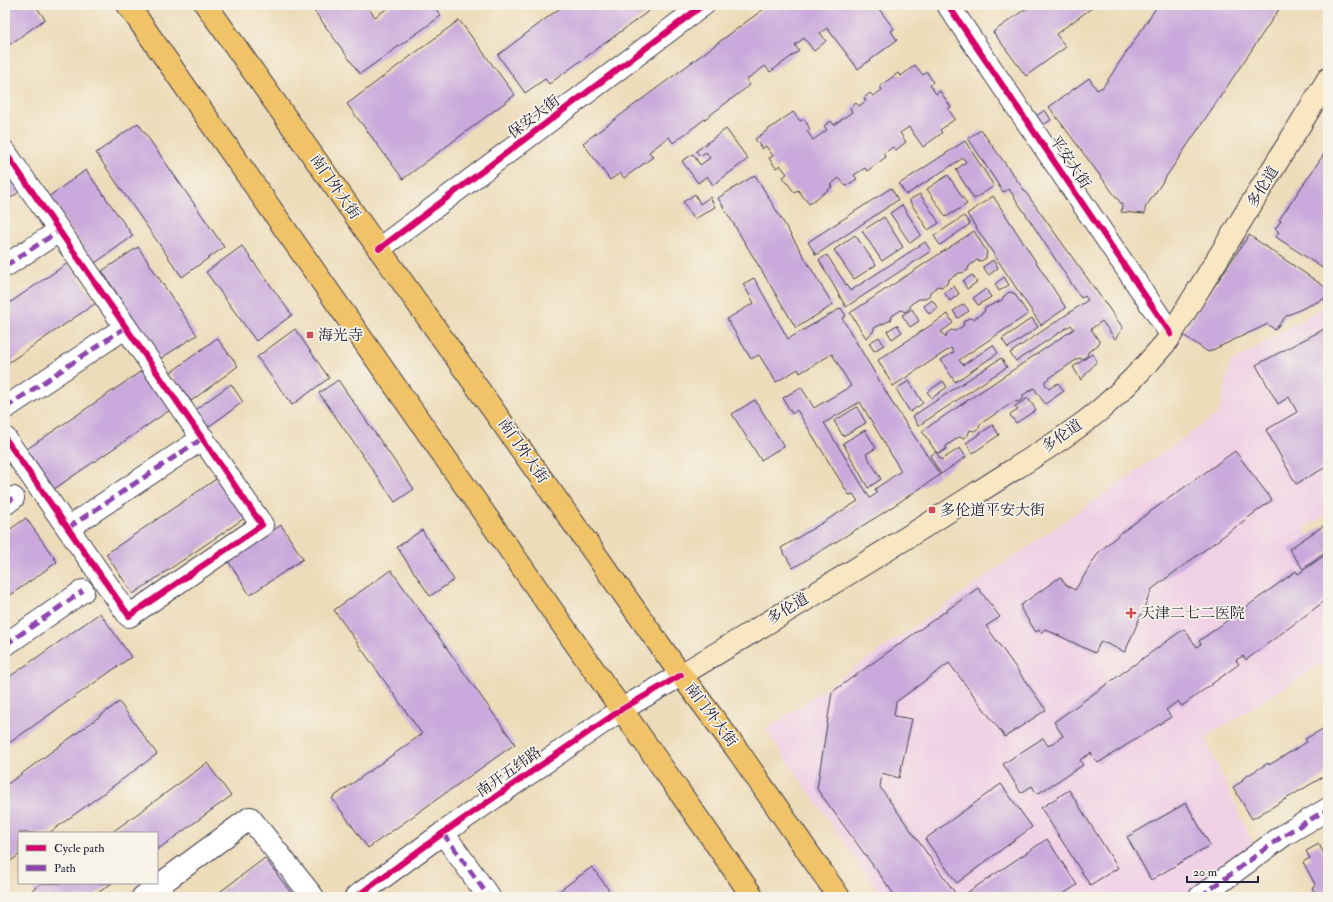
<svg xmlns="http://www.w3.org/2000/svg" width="1333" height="902" font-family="'IM FELL Double Pica','Noto Serif SC',serif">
  <rect width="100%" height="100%" fill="#f7f3e8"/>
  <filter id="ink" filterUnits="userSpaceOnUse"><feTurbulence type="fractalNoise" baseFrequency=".025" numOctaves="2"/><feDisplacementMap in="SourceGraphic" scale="8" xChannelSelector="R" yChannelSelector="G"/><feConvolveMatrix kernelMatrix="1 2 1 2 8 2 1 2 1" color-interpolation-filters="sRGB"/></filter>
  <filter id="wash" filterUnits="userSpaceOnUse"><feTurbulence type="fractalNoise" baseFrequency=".012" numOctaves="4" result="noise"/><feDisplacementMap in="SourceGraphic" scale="16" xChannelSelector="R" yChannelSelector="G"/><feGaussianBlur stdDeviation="0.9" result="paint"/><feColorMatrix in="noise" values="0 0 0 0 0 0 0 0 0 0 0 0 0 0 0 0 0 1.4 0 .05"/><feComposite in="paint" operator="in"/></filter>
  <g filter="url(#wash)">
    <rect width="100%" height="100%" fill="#eddcb9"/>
    <!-- built -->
    <path fill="#f0d0e5" d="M1328,304V514L1304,528L1328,566V660L1205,738L1261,862L1211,897H882L766,730L1219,413L1231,363Z"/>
    <g id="blocks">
      <!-- building -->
      <path fill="#caaadc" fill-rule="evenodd" d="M5,5H35L45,19L5,48Z
        M310,5H366L375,17L392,5H433L441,16L360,74Z
        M564,5H657L549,84L545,79L525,93L498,55Z
        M769,5H876L894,29L891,31L897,40L858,69L827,28L820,33L826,41L814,51L804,38L795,45L799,51L770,72L765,66L746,80L750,85L673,143L669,137L649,152L653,157L624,178L620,173L610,180L583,143Z
        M1031,5H1096L1056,34L1066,47L1026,76L993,32Z
        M1158,5H1282L1145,208V214L1121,212L1122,205L1049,107L1089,78L1097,90L1103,87Z
        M459,20L515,95L403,179L347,104Z
        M915,65L923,75L927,72L933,82L930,85L936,94L940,91L951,107L948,109L955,119L940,130L942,133L923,147L909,127L900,133L906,142L896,150L893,147L883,154L886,157L867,171L865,168L854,175L857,179L846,186L839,178L830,185L832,187L809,204L798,190L794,192L783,177L787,174L780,165L776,168L769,158L773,156L766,146L762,149L755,139L793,112L800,121L804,119L810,129L807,131L813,140L827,130L824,126L831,121L834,125L852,112L850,108L856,103L859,106L866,101L864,98L870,93L873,96L882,90L880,86L898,73L901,76Z
        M1045,110L1051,120L1043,125L1036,116Z
        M138,123L224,247L182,277L96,153Z
        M726,129L748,159L713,185L707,176L698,183L682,161L693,154L700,165L710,158L706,152L700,156L696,151Z
        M981,130L1123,328L1115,339L1102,321L1091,329L1099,341L1098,345L1088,352V355L1083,359L1079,358L1045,381V384L1049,389L1058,383L1064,391L1045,404L1034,388L1023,395V399L1018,402L1015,401L980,424L979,428L974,431L970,430L968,435L963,438L959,437L946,446V449L940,453L936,452L922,431L1074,329L1071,325L1016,361L1010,353L1088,300L1085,296L1081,298L1009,189L1003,192L968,138Z
        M965,141L994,186L974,199L956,170L966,162L963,158L906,195L899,184Z
        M1328,148V270L1327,271L1276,237L1279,232L1275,229L1281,221L1279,220Z
        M5,165L22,190L5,202Z
        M86,170L133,236L95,263L48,197Z
        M755,175L833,305L796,328L718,198Z
        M948,175L967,204L946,217L927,189Z
        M891,188L898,200L816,255L808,242Z
        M695,194L700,204L710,197L715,207L695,219L683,202Z
        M920,194L939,223L928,230L909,200Z
        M993,196L1066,308L1041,325L967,214Z
        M902,205L921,235L910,243L890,213Z
        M964,216L970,224L940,245L934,236Z
        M884,217L903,247L882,261L862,231Z
        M974,231L987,252L986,258L981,261L977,260L969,266L968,270L962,273H959L948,280L947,284L941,287L938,286L930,292L929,296L923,299H919L911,304L910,308L905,312L901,310L892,316L891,320L874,328L873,332L866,338L850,313Z
        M855,235L876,265L854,279L834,250Z
        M1249,235L1328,289V297L1286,316L1275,330L1268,324L1208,352L1182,334Z
        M925,242L931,251L846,307L819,260L827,255L850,291Z
        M242,246L292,315L256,341L206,272Z
        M138,247L197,335L160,359L102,271Z
        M993,260L998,268L989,275L983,267Z
        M68,263L96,303L5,365V306Z
        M972,275L977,282L967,289L963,281Z
        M1004,277L1009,285L999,291L995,284Z
        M754,278L788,339L841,308L846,316L842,318L895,407L940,475L880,515L793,568L781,548L858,501L853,494L849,495L797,410L792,414L783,398L801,387L814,408L851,386L832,354L800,373L798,369L776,382L759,355L751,359L727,319L754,303L743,284ZM860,402L901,471L875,489L877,493L870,498L824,423Z
        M954,286L959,294L950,301L944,292Z
        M986,289L991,297L978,305L973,298Z
        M1009,292L1014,293L1028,314L959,360L963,365L993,345L998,353L955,382L941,360L954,352L951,348L893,386L878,360L948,314L953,323L941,332L946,338V334L951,330L955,331L963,326L964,321L969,318L974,319L984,312L985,308L1002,300L1004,296Z
        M932,300L938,308L929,314L924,306Z
        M964,304L969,311L958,318L953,311Z
        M912,309L919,321L910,327L902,315Z
        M1032,318L1038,327L1008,348L1002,339Z
        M897,325L902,332L892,339L887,331Z
        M1328,327V466L1296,484L1266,430L1297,412L1289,397L1278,404L1256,365Z
        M295,329L329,378L292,405L257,357Z
        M879,337L884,345L874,351L869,343Z
        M217,338L238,366L191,401L170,373Z
        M1092,354L1097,361L1081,380L1073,367Z
        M1001,358L1007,367L918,426L913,416Z
        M143,370L170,410L54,489L27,449Z
        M338,380L414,489L395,502L319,393Z
        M909,381L923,403L910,412L896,389Z
        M943,381L947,387L932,398L927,392Z
        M231,384L243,402L208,427L195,410Z
        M1028,398L1036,410L1016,423L1010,415L1018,410L1015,406Z
        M755,400L784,446L761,460L732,414Z
        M857,407L866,423L843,436L834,421Z
        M993,425L999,435L973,453L966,443Z
        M865,430L876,448L866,454L881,479L868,488L843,443Z
        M960,448L966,457L941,474L930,456L936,452L941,460Z
        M1235,451L1272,500L1152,589L1125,652L1101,641L1095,653L1045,629L1041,633L1039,630L1036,632L1021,609V605L1060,577L1066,585L1075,590L1099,552L1122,532Z
        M222,475L249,515L133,594L106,554Z
        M26,518L57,562L5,599V533Z
        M281,525L303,559L250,595L228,561Z
        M1323,526L1328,533V551L1303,569L1289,549Z
        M422,530L454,580L430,596L397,547Z
        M1328,553V603L1326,600L1246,660L1243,656L1236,660L1239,664L1182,706L1178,701L1166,710L1171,717L1098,763L1091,753L1080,760L1083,765L1037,794L1032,786L1021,793L1003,764L1043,738L1048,746L1063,736L1054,722L1184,629L1197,647L1201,644L1199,641L1296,571L1298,574Z
        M391,570L515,744L368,848L332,798L422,734L334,610Z
        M978,588L1000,617L986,626L1046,710L1005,737L949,663L896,702L894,716L912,719L899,778L882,773L880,787L958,897H896L817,789L832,692Z
        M100,613L131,657L5,746V680Z
        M119,702L157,754L49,833H19V855L5,865V786Z
        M1328,726V774L1252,819L1233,787L1243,781L1242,779L1268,763L1269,765L1307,742L1305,739Z
        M207,763L231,796L157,850V833H111Z
        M1001,784L1032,827L957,883L925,839Z
        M1069,790L1118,868L1090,885L1041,808Z
        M1186,803L1210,845L1151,880L1127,837Z
        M1047,839L1077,885L1059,897H972L968,892Z
        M1319,844L1326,858L1328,857V897H1317L1312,888L1316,886L1303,862L1310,858L1306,851Z
        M265,858L294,897H213Z
        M592,867L614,897H551Z
        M42,883H112L92,897H37L32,890Z"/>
    </g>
  </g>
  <g filter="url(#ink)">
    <use href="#blocks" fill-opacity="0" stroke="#403e4e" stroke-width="1"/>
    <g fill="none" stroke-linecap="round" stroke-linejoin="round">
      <defs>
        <path id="minor" d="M948,5L1171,334
          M5,152L262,525L129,616L5,438
          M5,266L59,231
          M5,408L126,327
          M5,504L13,498
          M68,528L203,438
          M5,645L83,591
          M443,833L489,897
          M143,897L250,818L313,897
          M1200,897L1284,835L1328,809"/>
        <path id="tertiary" d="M379,249L703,5
          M356,897L443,833L622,709L681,675"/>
        <path id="secondary" d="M681,675C780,615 880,556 977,493C1018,466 1062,441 1100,410C1124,389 1146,366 1167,341L1328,79"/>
        <path id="primary" d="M128,5L753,897
          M206,5L681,675L738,751L839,897"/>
      </defs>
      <!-- minor casing -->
      <use href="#minor" stroke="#403e4e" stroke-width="24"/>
      <!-- tertiary casing -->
      <use href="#tertiary" stroke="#403e4e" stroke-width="24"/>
      <!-- secondary casing -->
      <use href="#secondary" stroke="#403e4e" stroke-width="24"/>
      <!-- primary casing -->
      <use href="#primary" stroke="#403e4e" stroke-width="24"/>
      <!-- minor -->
      <use href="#minor" stroke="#fff" stroke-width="22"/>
      <!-- tertiary -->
      <use href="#tertiary" stroke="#fff" stroke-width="22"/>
      <!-- secondary -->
      <use href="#secondary" stroke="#f9e7c3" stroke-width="22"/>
      <!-- primary -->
      <use href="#primary" stroke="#f0c369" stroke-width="22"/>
      <!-- quiet -->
      <path stroke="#8e44ad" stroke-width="5" stroke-dasharray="10 5" stroke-linecap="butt" d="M5,266L59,231
        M5,408L126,327
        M5,504L13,498
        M68,528L203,438
        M5,645L83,591
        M443,833L489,897
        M1200,897L1284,835L1328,809"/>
      <defs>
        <path id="cycleway" d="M948,5L1171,334
          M5,152L262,525L129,616L5,438
          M379,249L703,5
          M356,897L443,833L622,709L681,675"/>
      </defs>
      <!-- cycleway casing -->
      <use href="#cycleway" stroke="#f7f3e8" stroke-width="8"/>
      <!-- cycleway -->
      <use href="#cycleway" stroke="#d6006c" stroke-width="6"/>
    </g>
  </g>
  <!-- markers -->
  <g fill="#d1495b" stroke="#f7f3e8" stroke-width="1.5">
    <rect x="306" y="331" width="8" height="8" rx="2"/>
    <rect x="928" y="506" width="8" height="8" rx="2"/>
    <path d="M1129 607h4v4h4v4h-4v4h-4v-4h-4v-4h4z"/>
  </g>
  <g text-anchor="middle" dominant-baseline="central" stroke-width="3.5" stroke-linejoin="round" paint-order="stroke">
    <!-- street labels -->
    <g font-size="15" fill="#22223b" stroke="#f7f3e8">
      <text transform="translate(534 117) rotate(-37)">保安大街</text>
      <text transform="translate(1070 162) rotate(56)">平安大街</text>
      <text transform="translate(335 187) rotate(55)">南门外大街</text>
      <text transform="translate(1263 187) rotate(-58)">多伦道</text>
      <text transform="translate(1062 436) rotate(-35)">多伦道</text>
      <text transform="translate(523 451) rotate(55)">南门外大街</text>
      <text transform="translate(788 609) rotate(-31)">多伦道</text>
      <text transform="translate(711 715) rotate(53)">南门外大街</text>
      <text transform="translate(509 772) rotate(-35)">南开五纬路</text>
    </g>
    <!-- poi labels -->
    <g font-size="15" fill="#22223b" stroke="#f7f3e8" text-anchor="start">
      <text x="318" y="335">海光寺</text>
      <text x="940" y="510">多伦道平安大街</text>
      <text x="1140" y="613">天津二七二医院</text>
    </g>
  </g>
  <!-- margin -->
  <rect width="1333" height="902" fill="none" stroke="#f7f3e8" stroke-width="20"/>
  <!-- legend -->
  <rect x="18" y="832" width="140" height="52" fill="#f7f3e8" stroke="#a29fa3"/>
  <rect x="26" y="845" width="20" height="6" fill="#d6006c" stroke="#a29fa3"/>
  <text x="54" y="852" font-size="12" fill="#22223b">Cycle path</text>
  <rect x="26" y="865" width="20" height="6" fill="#8e44ad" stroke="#a29fa3"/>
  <text x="54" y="872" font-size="12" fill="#22223b">Path</text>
  <!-- scale -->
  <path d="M1187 876v6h71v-6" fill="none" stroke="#22223b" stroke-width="2"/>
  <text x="1193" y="876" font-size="12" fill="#22223b" stroke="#f7f3e8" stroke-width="3" paint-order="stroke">20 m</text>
</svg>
